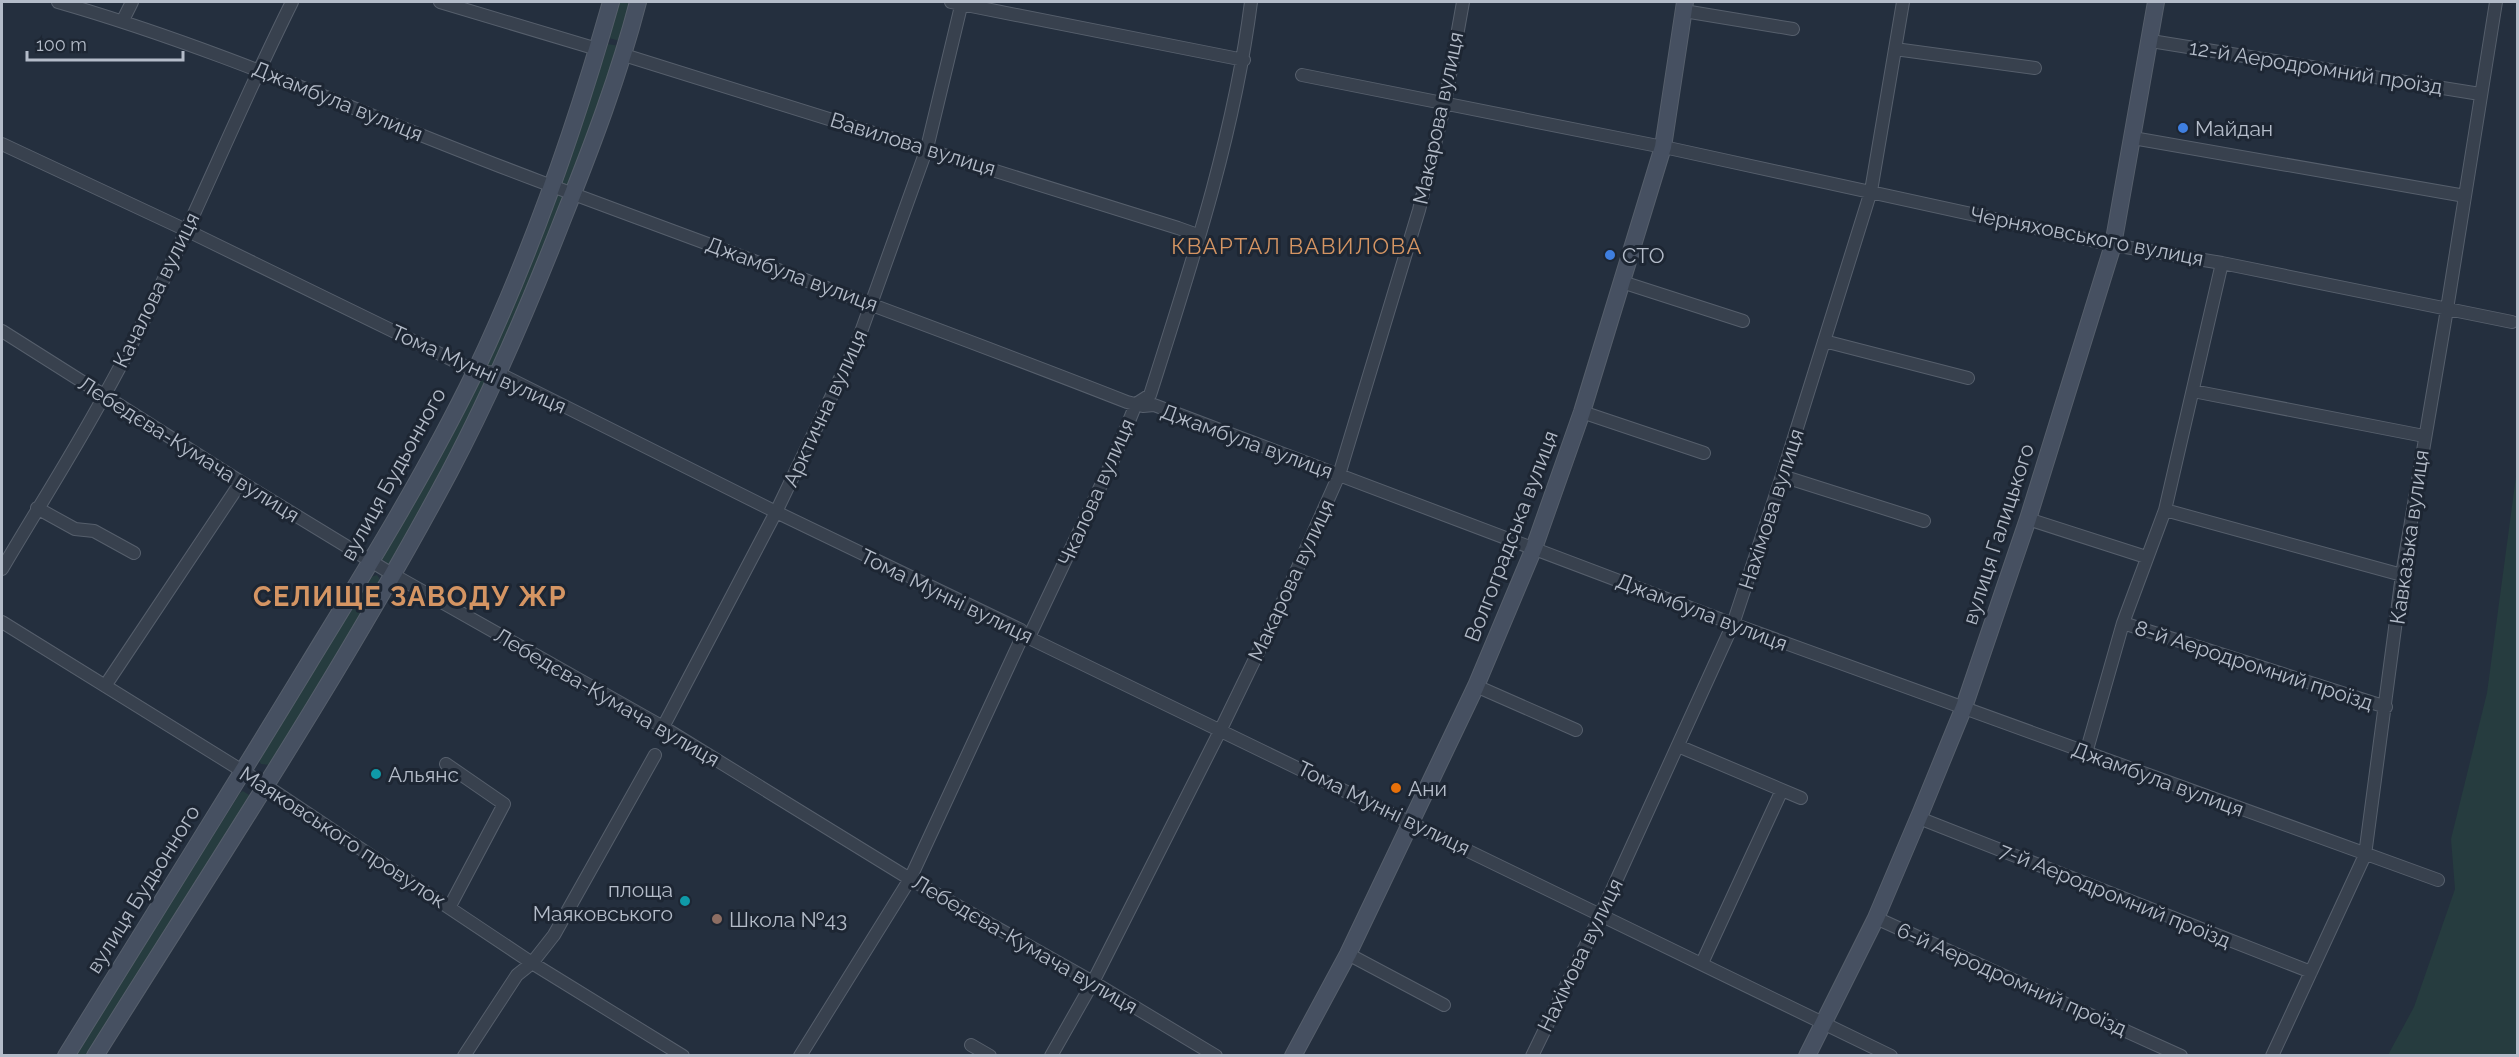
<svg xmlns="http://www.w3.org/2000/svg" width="2519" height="1057" font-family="Raleway,sans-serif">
  <rect width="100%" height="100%" fill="#242f3e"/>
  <!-- green -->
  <path fill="#263c3f" d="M620,2H630L620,41L609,38Z
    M608,44L619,46L569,188L560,184L580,132Z
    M557,191L567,195L494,368L483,366Z
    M478,377H489L451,456L392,563L388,564L382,559V553Z
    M2517,469V1055H2388L2414,1007L2455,889L2451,839L2487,693Z
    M377,575L381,581L270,765L261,764L259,761L261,755L371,577Z
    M243,791L249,795V799L88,1055L74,1056L240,793Z"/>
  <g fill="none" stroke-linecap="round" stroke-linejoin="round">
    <defs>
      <path id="street" d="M58,2C222,49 376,120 536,180C733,254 931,325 1127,402L1143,406L1154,405L1733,624L2438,880
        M440,2L597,49
        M951,2L1244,60
        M1684,11L1793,29
        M123,20L132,2
        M2151,41L2480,94
        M1895,49L2035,68
        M624,55L1178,228L1192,233L1199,240
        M1302,75L1673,149L2113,245L2222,263L2512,322
        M2133,138L2465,196
        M2,144L186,230L475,371L498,373L776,512L1021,630L1023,635L1891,1056
        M1622,282L1743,321
        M2,331L241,482L392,574L663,727L910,879L1093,982L1216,1056
        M1824,341L1968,378
        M2193,391L2424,436
        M1582,412L1704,453
        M1782,476L1924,521
        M37,508L75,529L94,531L134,553
        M2165,510L2402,575
        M2028,519L2146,557
        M2,569C36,511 72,455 104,396C175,269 227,132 292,2
        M2,622L265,785L532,963L683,1056
        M2123,623L2386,707
        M1029,637L1113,460L1136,404L1150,395C1191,266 1234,136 1251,2
        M105,686L241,482
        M1476,686L1576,730
        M663,727L776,512L857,343L927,148L962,2
        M1678,746L1801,798
        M2086,753L2123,623L2165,510L2222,263
        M446,764L504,804L450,906
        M1919,818L2311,972
        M1876,918L2181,1056
        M1348,954L1444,1005
        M1702,963L1782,790
        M971,1045L990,1056
        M464,1056L517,975L532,963L554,935L655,755
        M800,1056L910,879L1023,635
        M1051,1056L1093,982L1221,729L1283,601L1339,475L1419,210L1445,103L1463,2
        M1532,1056L1601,914L1733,624L1782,476L1871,191L1903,2
        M2272,1056L2365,855L2402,575L2447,309L2496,2"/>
      <path id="secondary" d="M66,1056C147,925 229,795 309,663C367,568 426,473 475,372C530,256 576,125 611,2
        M95,1056C216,863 342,673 449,473C493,390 530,303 564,216C592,146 619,75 638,2
        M1293,1056L1348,954L1476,686L1534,548L1582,412L1663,147L1685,2
        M1807,1056L1876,918L1921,812L1964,707L2028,519L2113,245L2156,2"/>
    </defs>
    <!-- street casing -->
    <use href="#street" stroke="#565f6c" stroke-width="14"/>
    <!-- secondary casing -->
    <use href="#secondary" stroke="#565f6c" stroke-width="18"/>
    <!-- street -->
    <use href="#street" stroke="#38414e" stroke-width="12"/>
    <!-- secondary -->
    <use href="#secondary" stroke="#465061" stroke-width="16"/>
  </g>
  <!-- markers -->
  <g fill="#3f7fe0" stroke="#1d2633" stroke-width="2">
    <circle cx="2183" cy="128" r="6"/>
    <circle cx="1610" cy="255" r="6"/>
  </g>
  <g fill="#0f9aa8" stroke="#1d2633" stroke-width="2">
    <circle cx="376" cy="774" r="6"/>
    <circle cx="685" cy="901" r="6"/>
  </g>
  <circle fill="#e8710a" stroke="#1d2633" stroke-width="2" cx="1396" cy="788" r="6"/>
  <circle fill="#8d6e63" stroke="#1d2633" stroke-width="2" cx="717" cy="919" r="6"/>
  <g text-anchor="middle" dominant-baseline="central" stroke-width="6" stroke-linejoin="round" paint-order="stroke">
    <!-- street labels -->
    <g font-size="21" fill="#b4bcc9" stroke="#1d2633">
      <text transform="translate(2316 67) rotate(9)">12-й Аеродромний проїзд</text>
      <text transform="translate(338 101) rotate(22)">Джамбула вулиця</text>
      <text transform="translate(1438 118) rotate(-78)">Макарова вулиця</text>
      <text transform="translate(913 144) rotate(17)">Вавилова вулиця</text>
      <text transform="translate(2087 236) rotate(11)">Черняховського вулиця</text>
      <text transform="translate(792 274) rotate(20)">Джамбула вулиця</text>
      <text transform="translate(156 290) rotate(-64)">Качалова вулиця</text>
      <text transform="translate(479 369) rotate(24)">Тома Мунні вулиця</text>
      <text transform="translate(825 408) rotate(-65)">Арктична вулиця</text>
      <text transform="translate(1247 441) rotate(20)">Джамбула вулиця</text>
      <text transform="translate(189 449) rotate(32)">Лебедєва-Кумача вулиця</text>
      <text transform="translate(393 474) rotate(-61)">вулиця Будьонного</text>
      <text transform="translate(1096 492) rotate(-66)">Чкалова вулиця</text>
      <text transform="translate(1771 509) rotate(-72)">Нахімова вулиця</text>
      <text transform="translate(1998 534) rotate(-72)">вулиця Галицького</text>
      <text transform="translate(1511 536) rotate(-69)">Волгоградська вулиця</text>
      <text transform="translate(2409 537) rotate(-82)">Кавказька вулиця</text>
      <text transform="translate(1291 580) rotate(-65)">Макарова вулиця</text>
      <text transform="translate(947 596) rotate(26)">Тома Мунні вулиця</text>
      <text transform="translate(1702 612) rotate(21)">Джамбула вулиця</text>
      <text transform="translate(2254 665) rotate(18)">8-й Аеродромний проїзд</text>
      <text transform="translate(607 697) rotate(30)">Лебедєва-Кумача вулиця</text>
      <text transform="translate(2158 779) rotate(20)">Джамбула вулиця</text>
      <text transform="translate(1384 808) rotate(26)">Тома Мунні вулиця</text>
      <text transform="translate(343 837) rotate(33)">Маяковського провулок</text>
      <text transform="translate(143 889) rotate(-58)">вулиця Будьонного</text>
      <text transform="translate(2115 895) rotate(22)">7-й Аеродромний проїзд</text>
      <text transform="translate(1025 944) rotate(30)">Лебедєва-Кумача вулиця</text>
      <text transform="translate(1580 955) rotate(-64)">Нахімова вулиця</text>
      <text transform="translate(2012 979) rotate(24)">6-й Аеродромний проїзд</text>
    </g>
    <!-- poi labels -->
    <g font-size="21" fill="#b4bcc9" stroke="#1d2633" text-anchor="start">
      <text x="2195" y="128">Майдан</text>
      <text x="1622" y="255">СТО</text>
      <text x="388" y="774">Альянс</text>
      <text x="1408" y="788">Ани</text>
      <text x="673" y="889" text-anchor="end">площа<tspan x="673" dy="24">Маяковського</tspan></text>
      <text x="729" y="919">Школа №43</text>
    </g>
    <!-- neighbourhood labels -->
    <g font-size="22" letter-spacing="1.5" fill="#d59563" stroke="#1d2633">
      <text x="1297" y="246">КВАРТАЛ ВАВИЛОВА</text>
    </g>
    <!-- district labels -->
    <g font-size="27" font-weight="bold" letter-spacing="1.5" fill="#d59563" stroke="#1d2633">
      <text x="410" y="596">СЕЛИЩЕ ЗАВОДУ ЖР</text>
    </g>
  </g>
  <!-- border -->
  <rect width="2519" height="1057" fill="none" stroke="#b4bcc9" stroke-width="6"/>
  <!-- scale -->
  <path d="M27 51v9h156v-9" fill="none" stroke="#b4bcc9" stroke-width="3"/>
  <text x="36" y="51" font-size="18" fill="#b4bcc9" stroke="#1d2633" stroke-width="4.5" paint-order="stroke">100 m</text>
</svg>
